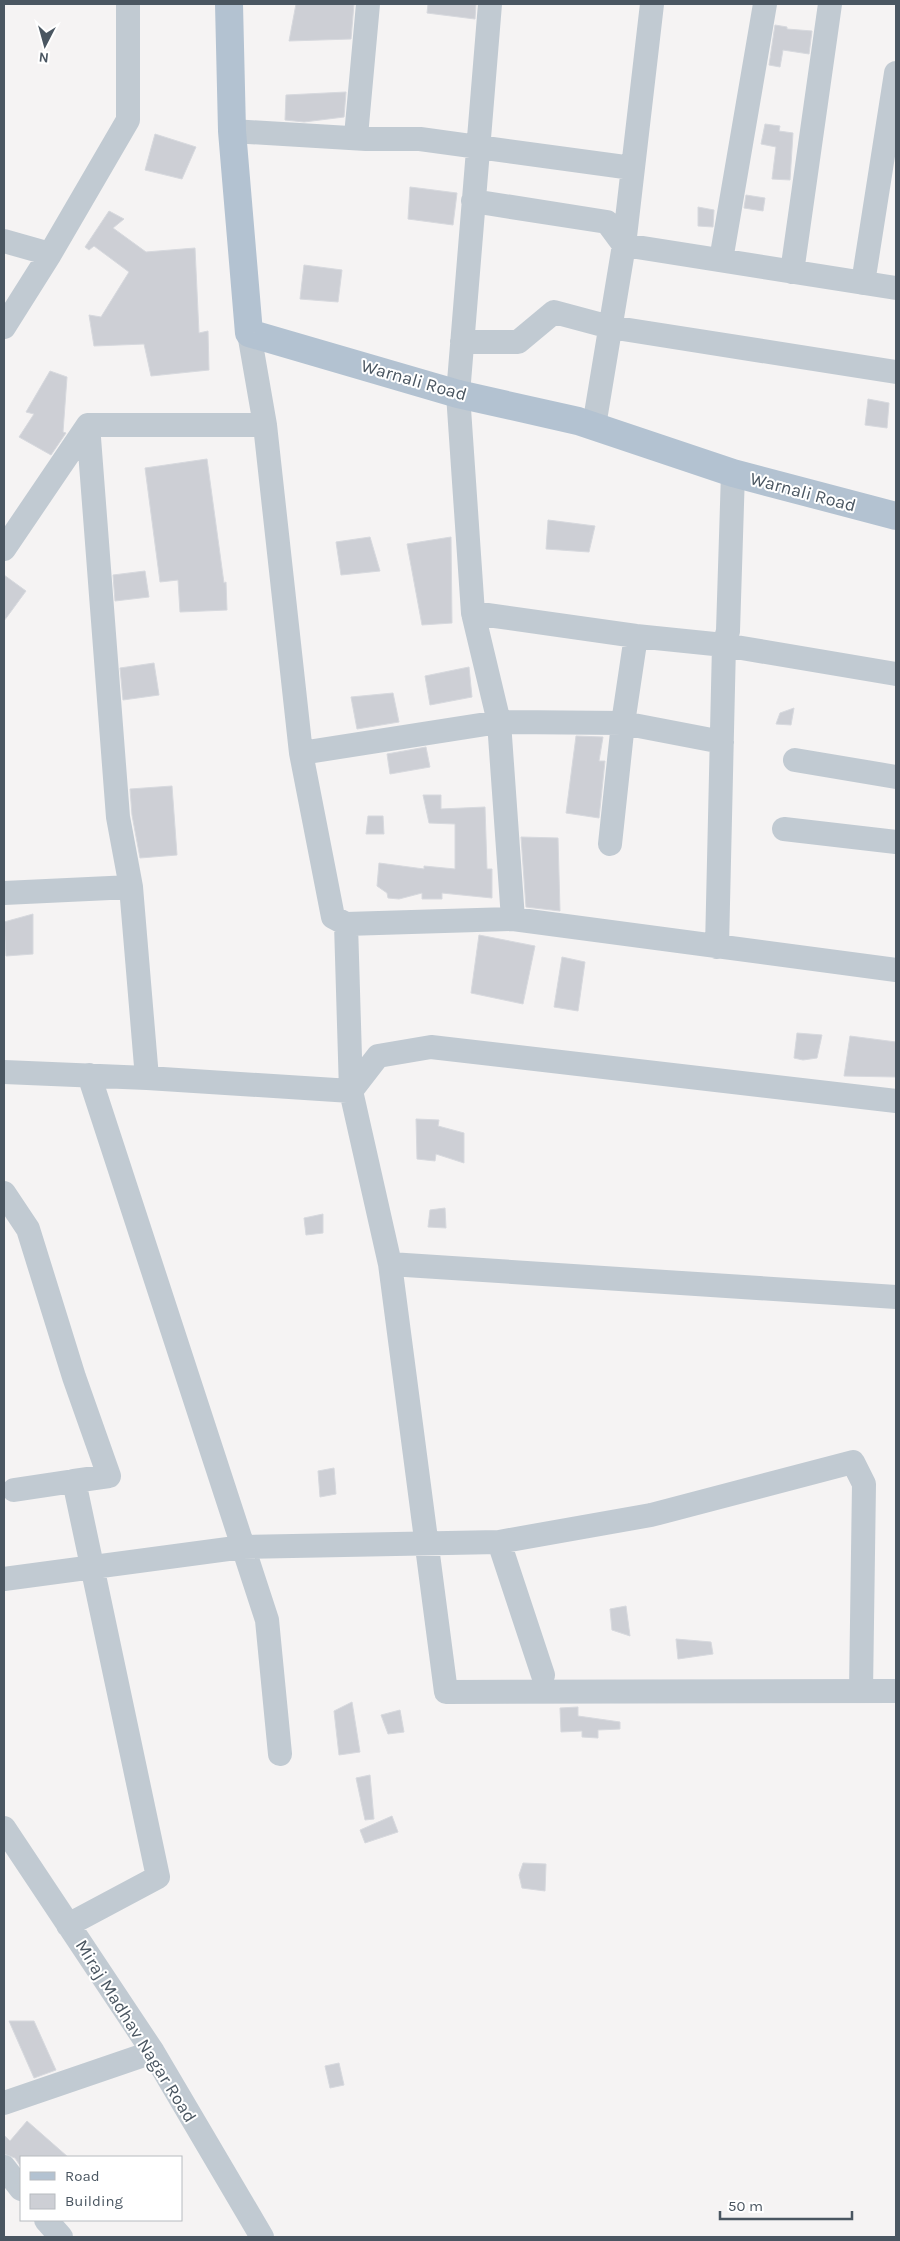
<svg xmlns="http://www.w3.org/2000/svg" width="900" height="2241" font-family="Karla,sans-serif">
  <rect width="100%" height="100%" fill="#f5f3f3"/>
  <!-- building -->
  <path fill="#cdcfd5" stroke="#d7d9de" d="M296,4H354L351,39L289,41Z
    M428,4H476L475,19L427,13Z
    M775,25L787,27V29L812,31L809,54L783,50L780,67L769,65Z
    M346,92L344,117L304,122L285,120L286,95Z
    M765,124L780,126L779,131L793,133L790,180L772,179L776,147L761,144Z
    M155,134L196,147L182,179L145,170Z
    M410,187L457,193L453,225L408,219Z
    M746,195L765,198L763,211L744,208Z
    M698,207L714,210L713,227L698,226Z
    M109,211L124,219L113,228L146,252L195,248L199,333L208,331L209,370L151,376L144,344L94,346L89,315L101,317L129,272L94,246L89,250L85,247Z
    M304,265L342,270L338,302L300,299Z
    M50,371L67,377L63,432L66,433L51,455L19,437L34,414L26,412Z
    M868,399L889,403L887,428L865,425Z
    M207,459L224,583L226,582L227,610L180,612L178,580L160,582L145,468Z
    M548,520L595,526L589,552L546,549Z
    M370,537L380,571L341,575L336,542Z
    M451,537L452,623L422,625L407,544Z
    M145,571L149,597L115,601L113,575Z
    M4,575L26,591L4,621Z
    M154,663L159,695L123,700L120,668Z
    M469,667L472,697L430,705L425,676Z
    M393,693L399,722L357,729L351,697Z
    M794,708L791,725L776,724L780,713Z
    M576,736L603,737L599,761H605L599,818L566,813Z
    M426,747L430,767L390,774L387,754Z
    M172,786L177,855L140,858L132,815L130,789Z
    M423,795H441V809L485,807L487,869H492V898L442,893V899H422V893L399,899L388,898L387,893L377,886L379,863L424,869V866L455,869V824L429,823Z
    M368,816H383L384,834H366Z
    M521,837L558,838L560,911L526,907Z
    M33,914V954L6,956L4,922Z
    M479,935L535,946L523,1004L471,993Z
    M562,957L585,962L578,1011L554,1007Z
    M797,1033L822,1035L817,1058L803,1060L794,1058Z
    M850,1036L896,1042V1077L844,1076Z
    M416,1119L439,1120L438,1126L464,1133V1163L436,1154L435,1161L417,1159Z
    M445,1208L446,1228L428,1227L430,1210Z
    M323,1214V1233L306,1235L304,1218Z
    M334,1468L336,1494L320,1497L318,1471Z
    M626,1606L630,1636L612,1630L610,1609Z
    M676,1639L711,1642L713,1654L678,1659Z
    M352,1702L360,1752L339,1755L334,1711Z
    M578,1707V1716L620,1722V1729L598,1730V1738L582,1737V1731L561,1732L560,1708Z
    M400,1710L404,1732L388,1734L381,1715Z
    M370,1775L374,1819L365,1820L356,1778Z
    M392,1816L398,1832L365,1843L360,1830Z
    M523,1863L546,1864L545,1891L522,1888L519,1875Z
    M9,2021H34L56,2070L34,2078Z
    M339,2063L344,2085L330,2088L325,2066Z
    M27,2121L68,2157H21V2167L15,2158L4,2154V2135L10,2141Z"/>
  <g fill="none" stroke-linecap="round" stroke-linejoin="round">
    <!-- minor -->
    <path stroke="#c1cad2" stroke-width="24" d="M368,4L356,136L366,139H420L632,168
      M490,4L458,394L473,613L499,722L513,919
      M232,131L366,139
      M473,201L607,222L624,245L896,288
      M4,241L50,254L128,120V4
      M721,260L765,4
      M792,272L830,4
      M863,283L896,73
      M4,327L50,254
      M249,333L265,425L301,753L333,917L346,924L351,1091L390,1264L446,1692L896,1691
      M462,342H518L554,312L610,327L896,372
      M594,426L624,245L652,4
      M4,549L88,425
      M473,613L636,636L724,645L728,631L733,473
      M301,753L499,722L623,723L636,636
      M795,760L896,777
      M784,829L896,842
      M610,844L623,723L722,742
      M4,893L131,887
      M346,924L513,919L896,970
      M717,947L724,645L896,674
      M4,1072L147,1078L351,1091L378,1056L431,1047L896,1101
      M89,1075L267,1620L280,1754
      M147,1078L131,887L118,817L88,425H265
      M4,1193L28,1229L74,1377L109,1476L74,1481L158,1877L68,1925
      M390,1264L896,1297
      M14,1490L74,1481
      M499,1542L651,1515L853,1462L864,1484L861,1691
      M4,1579L243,1547L499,1542L543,1675
      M4,1828L153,2052L262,2237
      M4,2103L153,2052
      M4,2167L21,2189
      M46,2220L61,2237"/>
    <!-- major -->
    <path stroke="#b3c2d1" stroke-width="28" d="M229,4L232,131L249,333L458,394L578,421L733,473L896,516"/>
  </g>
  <g text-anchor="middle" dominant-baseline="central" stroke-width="4" stroke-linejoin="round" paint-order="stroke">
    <!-- street labels -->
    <g font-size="18" fill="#4a5661" stroke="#fff">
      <text transform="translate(414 380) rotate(16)">Warnali Road</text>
      <text transform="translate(803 492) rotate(15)">Warnali Road</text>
      <text transform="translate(136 2031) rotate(58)">Miraj Madhav Nagar Road</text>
    </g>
  </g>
  <!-- border -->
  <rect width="900" height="2241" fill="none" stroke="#4a5661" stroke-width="10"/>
  <!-- legend -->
  <rect x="20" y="2156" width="162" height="65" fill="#ffffff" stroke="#b7bbc0"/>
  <rect x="30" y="2172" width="25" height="8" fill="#b3c2d1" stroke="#b7bbc0"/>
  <text x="65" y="2181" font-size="15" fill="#4a5661">Road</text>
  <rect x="30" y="2194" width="25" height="15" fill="#cdcfd5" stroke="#b7bbc0"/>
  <text x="65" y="2206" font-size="15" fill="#4a5661">Building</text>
  <!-- north arrow -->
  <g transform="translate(45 45) rotate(186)" stroke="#ffffff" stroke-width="4" paint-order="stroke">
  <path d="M0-4L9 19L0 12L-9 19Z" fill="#4a5661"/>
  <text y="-8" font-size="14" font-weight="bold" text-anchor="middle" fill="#4a5661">N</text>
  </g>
  <!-- scale -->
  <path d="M720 2211v8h132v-8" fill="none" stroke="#4a5661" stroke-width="2.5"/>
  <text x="728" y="2211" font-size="15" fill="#4a5661" stroke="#ffffff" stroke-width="4" paint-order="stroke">50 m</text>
</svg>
